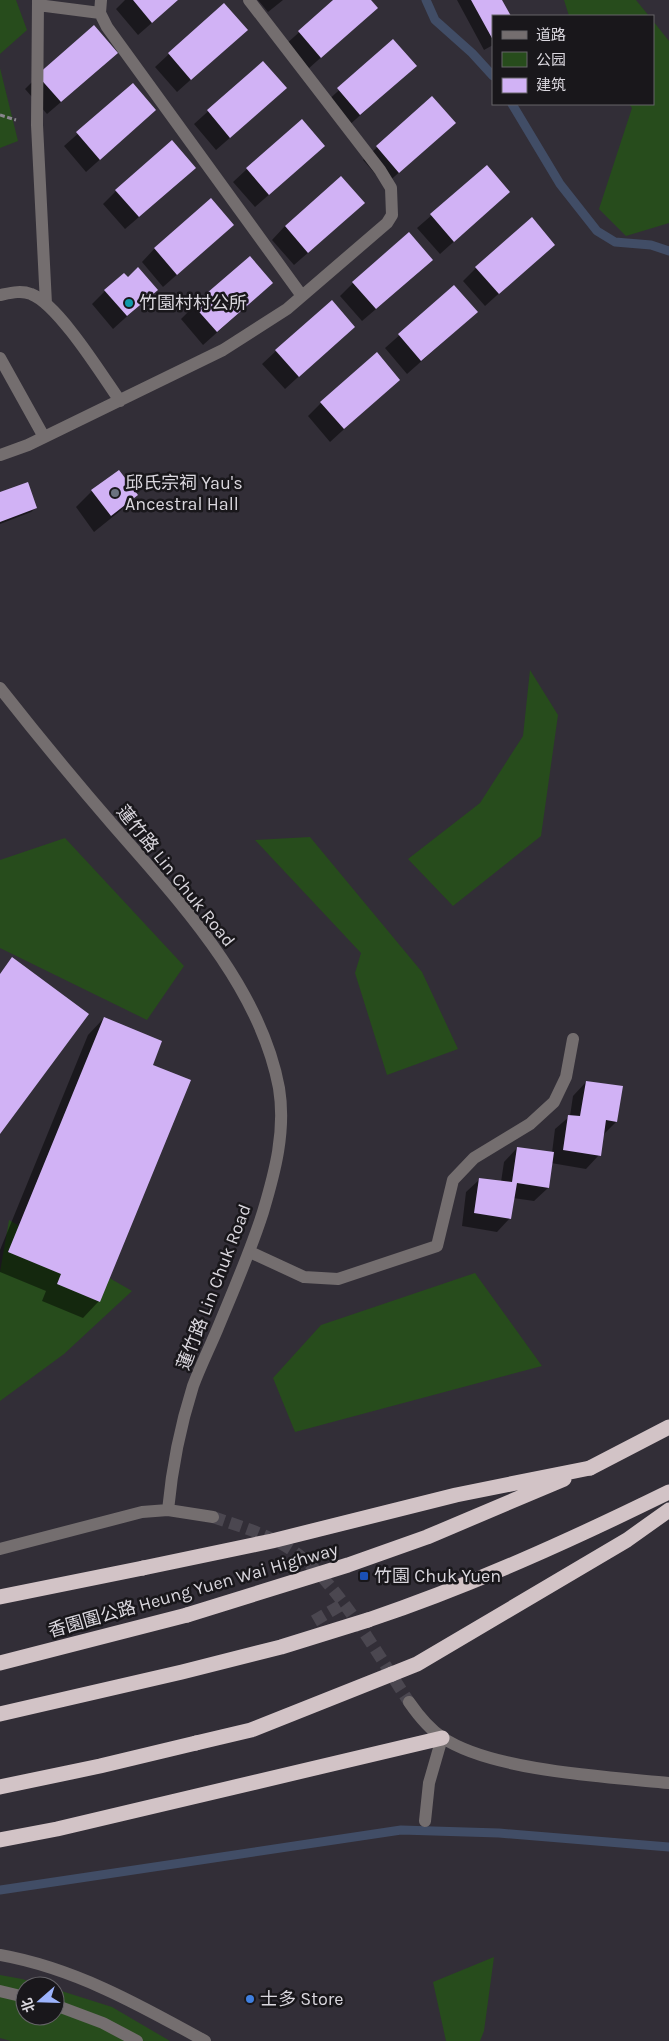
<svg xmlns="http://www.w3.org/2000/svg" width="669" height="2041" font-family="Karla,'Noto Sans SC',sans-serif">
  <rect width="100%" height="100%" fill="#322e37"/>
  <!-- green -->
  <path fill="#274c1c" d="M0,0H16L27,30L0,54Z
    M564,0H636L649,16H569Z
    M653,21L669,41V223L626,236L599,209L632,108L629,104H653Z
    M0,68L18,141L0,148Z
    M530,670L558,715L541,836L453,906L408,859L480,803L523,736Z
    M310,837L422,972L458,1049L387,1075L355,973L361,953L255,840Z
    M65,838L184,966L147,1020L0,948V860Z
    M9,1220L132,1291L64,1354L0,1401V1272Z
    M475,1273L542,1366L295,1432L273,1378L321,1325Z
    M494,1957L484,2031L480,2041H446L433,1982Z
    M0,1975L22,1979L46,1986H25V2016H55V1989L112,2007L170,2041H11L0,2038Z"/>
  <!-- shadow -->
  <path fill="#0007" d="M125,0H178L138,35L116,9Z
    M258,0H283L268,12Z
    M335,0H369L376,8L307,70L285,45Z
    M457,0H501L510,16H493V45L484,50Z
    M246,30L177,92L155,67L169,54Z
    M393,41L415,66L346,128L325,103Z
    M263,62L272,101L216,150L194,124Z
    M103,66L47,114L25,89L38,76Z
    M133,85L155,110L86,172L64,146Z
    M432,98L454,123L385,185L363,160Z
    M324,146L255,207L233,182L247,169Z
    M487,167L509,192L440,254L417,228Z
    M181,181L125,229L103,204L116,191Z
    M350,216L294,265L272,240L285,226Z
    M233,225L163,287L142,262L155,248Z
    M554,244L485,306L463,281L476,268Z
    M418,273L362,321L340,296L353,283Z
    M127,278L156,290L113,329L92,304L105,291Z
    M454,287L477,312L407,374L385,348Z
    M258,296L203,345L181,319L194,306Z
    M353,327L285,389L262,364L276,351Z
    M399,379L330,442L308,416L321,403Z
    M92,491L136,495L120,511L94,532L76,507Z
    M0,494L36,508L31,512L0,524Z
    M104,1018L151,1065L99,1301L83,1318L42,1301L46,1291L0,1272V1250L88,1035Z
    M586,1082L616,1122L602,1136L599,1155L586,1169L551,1163L548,1188L534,1201L513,1198L510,1218L497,1232L462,1226L466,1192L480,1179L501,1182L504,1162L517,1148L552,1153L555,1129L570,1116L573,1096Z"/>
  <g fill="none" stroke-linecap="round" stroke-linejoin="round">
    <!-- stream -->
    <path stroke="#414d66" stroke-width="9" d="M426,0L435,20L472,53L493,76
      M512,104L560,184L597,231L615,242L651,245L669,251
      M0,1890L401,1830L499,1833L669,1847"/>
  </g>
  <!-- building -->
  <path fill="#d1b2f5" d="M133,0H178L152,23Z
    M333,0H371L378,8L321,58L298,31Z
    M471,0H502L511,16H493V40Z
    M224,3L248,30L191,80L168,53Z
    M94,25L118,53L61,102L37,75Z
    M393,39L417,66L360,115L337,88Z
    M263,61L287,88L230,138L207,110Z
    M133,83L156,110L100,160L76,132Z
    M432,96L456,123L399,173L376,146Z
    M302,119L325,146L269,195L246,168Z
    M172,140L196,168L139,217L115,190Z
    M487,165L510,192L454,242L430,214Z
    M341,176L365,203L308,253L285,226Z
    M211,198L234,225L177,275L154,248Z
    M532,217L555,245L499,294L475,267Z
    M409,232L433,260L376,309L352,282Z
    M250,256L273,283L217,332L193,305Z
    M138,267L158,290L127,316L104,290L124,273L128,277Z
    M454,285L478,312L421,361L398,334Z
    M332,300L355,327L299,377L275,350Z
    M377,352L400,380L344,429L320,402Z
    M119,470L138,495L111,516L91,490Z
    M28,482L37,508L0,522V492Z
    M12,957L89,1014L0,1134V974Z
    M104,1017L162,1041L153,1065L191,1080L100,1302L57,1284L61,1274L8,1252Z
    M586,1081L623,1086L617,1122L606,1120L601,1156L563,1150L568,1115L580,1116Z
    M517,1147L554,1152L549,1188L517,1183L511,1219L474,1213L479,1178L512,1182Z"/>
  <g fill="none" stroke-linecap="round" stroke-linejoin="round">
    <!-- minor-tunnel -->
    <path stroke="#4b4750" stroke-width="12" stroke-dasharray="12 6" stroke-linecap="butt" d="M213,1517C239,1526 267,1534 290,1549C335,1577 379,1657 409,1702
      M314,1621L343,1604"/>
    <!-- path -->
    <path stroke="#89858d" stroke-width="3" stroke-dasharray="5 2.5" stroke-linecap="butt" d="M0,115L16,120"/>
    <!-- minor -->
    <path stroke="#746e6f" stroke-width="12" d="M38,0L37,125L46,304
      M101,0L100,13L107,27L302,296
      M38,5L100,13
      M0,295C10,293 21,290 31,294C58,304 102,375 120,401
      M0,358L44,437
      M0,455L28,445L223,350L287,309L387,223L392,215L391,188L380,170L249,0
      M0,688C37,735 74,780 113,825C179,901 260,986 279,1088C286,1131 275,1172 263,1212C250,1253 233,1291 217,1330C209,1349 200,1367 193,1386C180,1427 172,1467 168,1510
      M250,1252L304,1277L338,1279L437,1246L453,1180L474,1158L530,1124L554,1102L566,1077L573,1039
      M0,1549L142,1512L168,1510L213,1517
      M409,1702C418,1715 429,1729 443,1738C493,1771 608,1777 669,1783
      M425,1821L429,1783L442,1738
      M0,1955C74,1968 140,2005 205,2041
      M0,1991L25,1997
      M55,2005L103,2023L137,2041"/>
    <!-- highway -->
    <path stroke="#d2c3c6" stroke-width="15" d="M590,1468L669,1427
      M0,1597L143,1568
      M368,1620C472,1585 571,1540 669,1492
      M0,1663L187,1615
      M392,1674L417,1664L627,1540L669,1510
      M0,1787L100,1766L196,1743
      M0,1840L57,1829L442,1738"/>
    <!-- highway-bridge -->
    <path stroke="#d2c3c6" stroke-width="15" d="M143,1568L272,1541L456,1495L590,1468
      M187,1615L348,1565L427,1537L564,1479
      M0,1714L182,1672L281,1647L368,1620
      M196,1743L251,1730L392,1674"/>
  </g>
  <!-- markers -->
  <circle fill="#0f9aa8" stroke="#19171b" stroke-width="2" cx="129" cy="303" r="5"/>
  <circle fill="#6b7280" stroke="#19171b" stroke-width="2" cx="115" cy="493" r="5"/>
  <rect fill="#1a4fb4" stroke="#19171b" stroke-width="2" x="359" y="1571" width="10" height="10" rx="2.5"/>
  <circle fill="#3f7fe0" stroke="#19171b" stroke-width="2" cx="250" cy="1999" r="5"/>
  <g text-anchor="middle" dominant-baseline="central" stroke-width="5" stroke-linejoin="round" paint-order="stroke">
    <!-- poi labels -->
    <g font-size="18" fill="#dad7de" stroke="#19171b" text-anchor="start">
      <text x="139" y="303">竹園村村公所</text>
      <text x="125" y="483">邱氏宗祠 Yau's<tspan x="125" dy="21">Ancestral Hall</tspan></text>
      <text x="374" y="1576">竹園 Chuk Yuen</text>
      <text x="260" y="1999">士多 Store</text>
    </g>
    <!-- street labels -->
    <g font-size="18" fill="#dad7de" stroke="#19171b">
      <text transform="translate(176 876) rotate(51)">蓮竹路 Lin Chuk Road</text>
      <text transform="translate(214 1287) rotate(-69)">蓮竹路 Lin Chuk Road</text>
      <text transform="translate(193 1590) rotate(-16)">香園圍公路 Heung Yuen Wai Highway</text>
    </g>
  </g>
  <!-- legend -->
  <rect x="492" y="15" width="162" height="90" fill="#19171b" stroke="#666469"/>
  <rect x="502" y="31" width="25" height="8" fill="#746e6f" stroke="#666469"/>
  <text x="536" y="40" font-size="15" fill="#dad7de">道路</text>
  <rect x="502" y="52" width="25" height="15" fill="#274c1c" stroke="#666469"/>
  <text x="536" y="65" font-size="15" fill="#dad7de">公园</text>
  <rect x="502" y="78" width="25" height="15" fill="#d1b2f5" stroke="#666469"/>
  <text x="536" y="90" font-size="15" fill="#dad7de">建筑</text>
  <!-- north arrow -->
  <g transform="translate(40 2001) rotate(250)"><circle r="24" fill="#19171b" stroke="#666469"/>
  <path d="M0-4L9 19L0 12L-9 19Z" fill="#9db4fd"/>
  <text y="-8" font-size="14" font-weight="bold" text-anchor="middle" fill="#dad7de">北</text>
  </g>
</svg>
